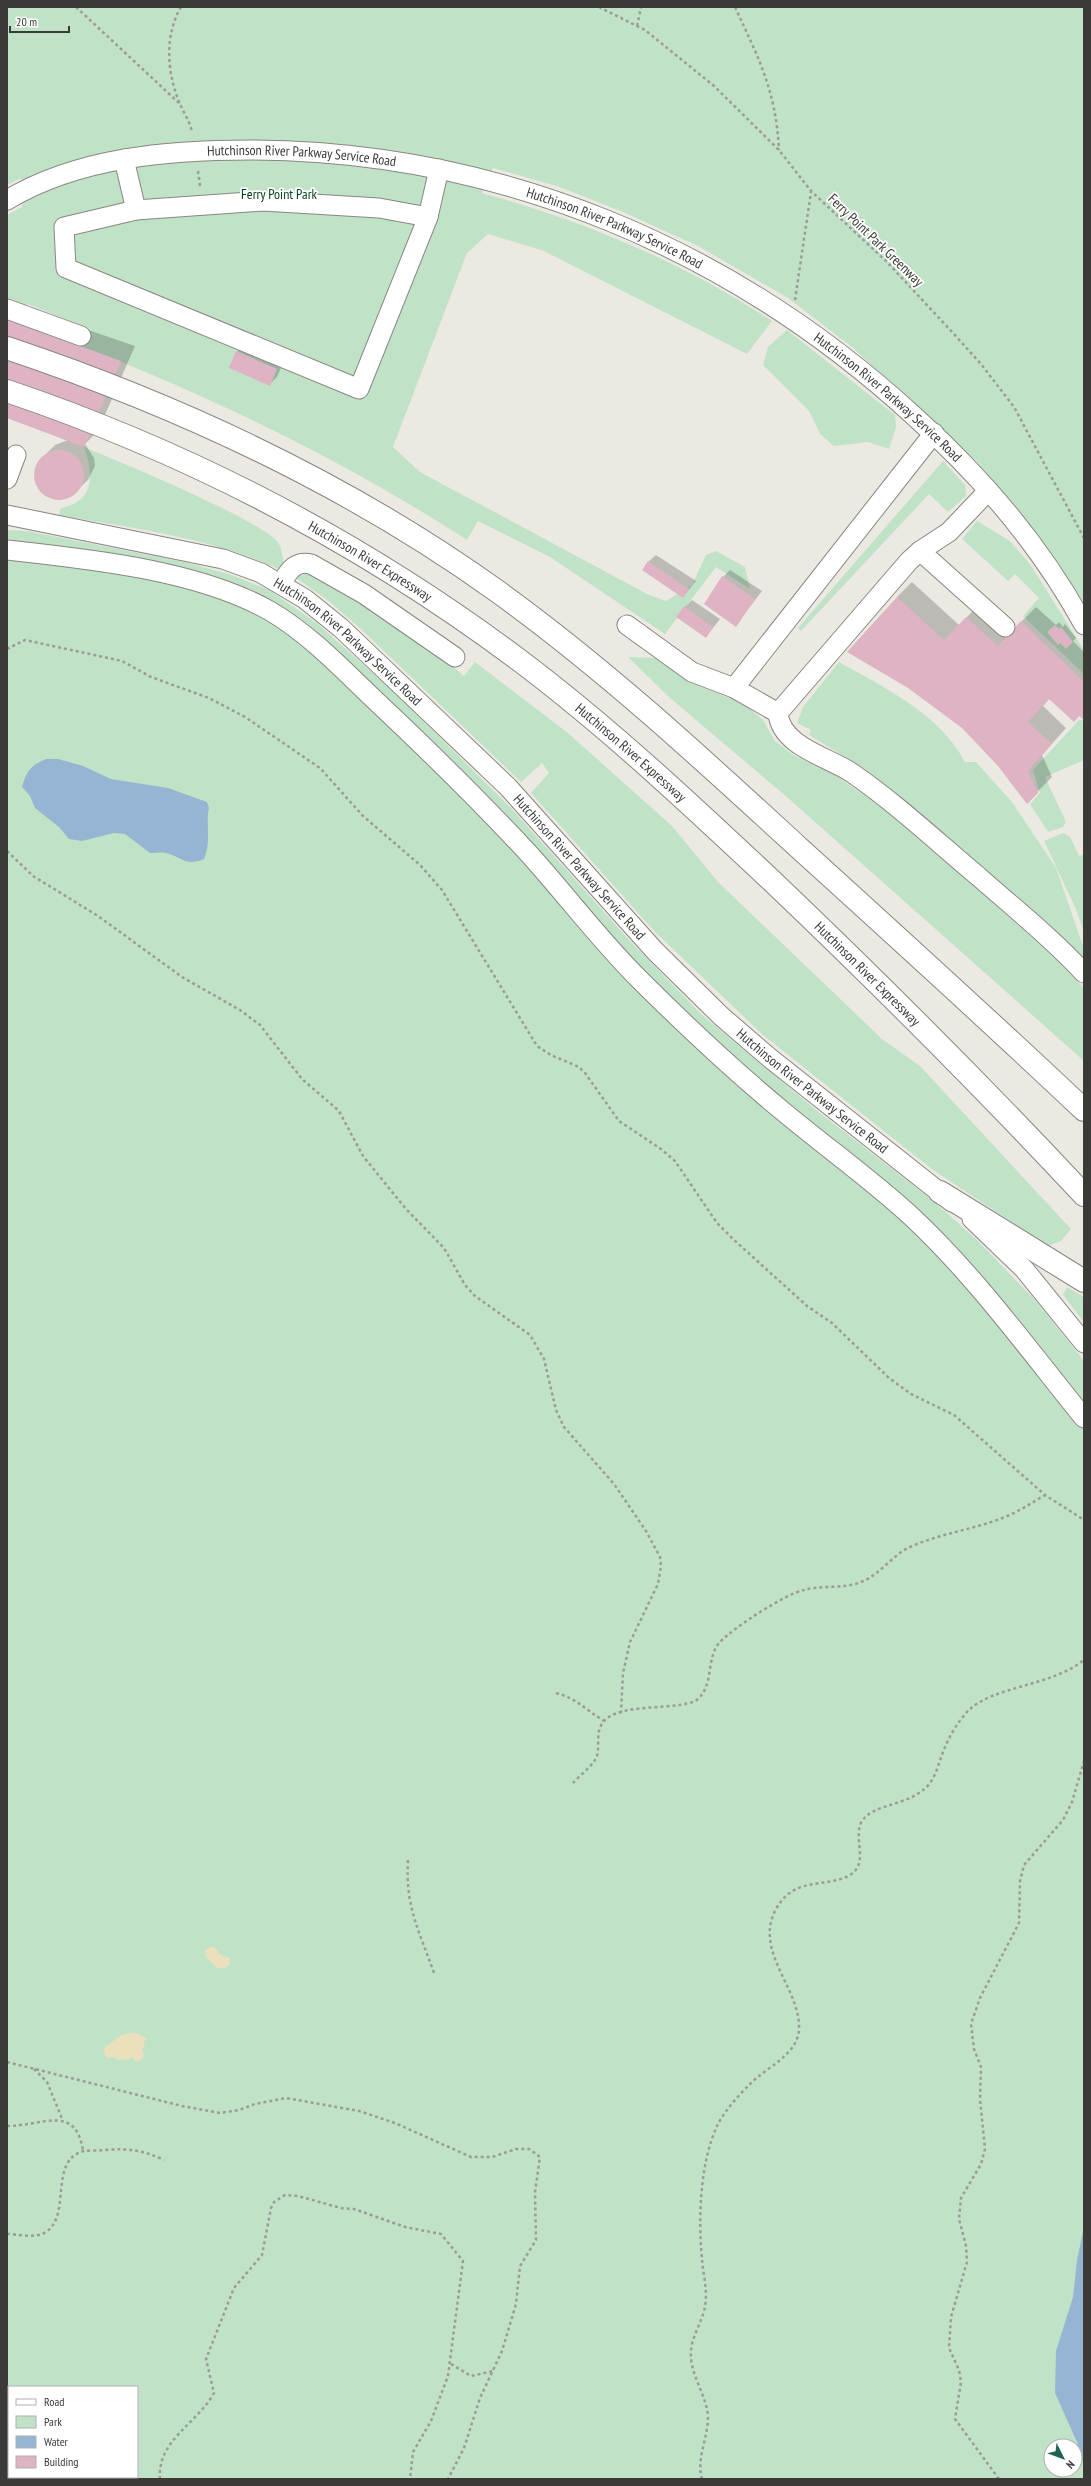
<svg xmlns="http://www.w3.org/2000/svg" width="1091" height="2486" font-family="'PT Sans Narrow',sans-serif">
  <rect width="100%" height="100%" fill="#ece9e2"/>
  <!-- green -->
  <path fill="#c0e3c7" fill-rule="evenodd" d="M7,7H1084V603L1054,556L977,461L853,348L788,298L698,246L623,212L560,187L493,168L482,193C585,221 682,262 772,321L747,354L544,251L488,234L467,253L393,447L420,472L647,594L666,601L692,585L706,555L716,551L745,567L750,589L716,567L665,634L550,557L478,521L467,540C345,461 217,399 81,346L88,328L28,304L23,307L7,302V215L22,207L21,178L7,185Z
    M787,330L895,415L896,427L889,449L868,442L834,446L820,434L809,411L763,365L768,347Z
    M84,447C113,459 269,523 279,544C282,550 283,558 284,564L281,570C211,537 134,529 59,515L61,508C96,501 93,473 84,447Z
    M943,461L965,485L966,496L948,512L929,494L801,631L798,628Z
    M977,521L1010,541L1030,564L1084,650V674L1023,616L1039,598L1015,574L1008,581L962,539Z
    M7,530L27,531L184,562L229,574L269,590L318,624L394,692L512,809L629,940L702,1015L816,1110L932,1200L976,1239L1036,1301L1084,1361V2479H7ZM9,2387H137V2477H9ZM1051,2446H1075V2470H1051Z
    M305,572L320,576L445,660L464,676L475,662L568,733L672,826L718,882L882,1039L920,1066L1071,1229L1061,1241L1048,1246L933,1170L763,1035L655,932L531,793L549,773L542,763L521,782L363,631L330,602L295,577Z
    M628,657L656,658L689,682L744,704L763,720L775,741L795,756L833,774L898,818L1054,957L1084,988V1061L788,798L670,698Z
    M839,662C885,688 940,714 965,762H976L1012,802L1056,868L1084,949V958L936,827L865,769L809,735L811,730L797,723L803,707Z
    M1080,719L1084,722V760L1045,777L1066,822L1063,827L1048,832L1030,804L1040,793L1033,770Z
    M1063,833L1070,837L1079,856L1084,854V932L1076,909L1044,841Z
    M1067,1287L1084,1297V1322L1063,1295Z"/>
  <!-- sand -->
  <path fill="#eae0bb" d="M213,1946L222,1956L230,1958V1964L225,1968H217L206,1957L205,1950Z
    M130,2033H137L147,2039L144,2041L145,2045L142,2049L144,2055L140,2061H135L130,2056V2059L118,2060L115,2057L108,2058L105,2056L104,2048L121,2035Z"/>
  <!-- water -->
  <path fill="#95b5d2" d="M46,759H58L83,766L111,779L168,788L207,802L209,808C205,825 212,839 204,859C185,867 183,857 166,853C161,852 155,853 150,853L125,834L114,833L82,841L69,839L59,827L35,808L30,796L22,787C26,772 31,765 46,759Z
    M1084,2227V2466L1077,2442L1055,2393L1056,2351L1073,2297L1077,2260Z"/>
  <!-- shadow -->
  <path fill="#0003" d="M7,302L135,346L98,431L85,444L94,458L95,466L88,480L70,497L55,499L41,492L37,486L35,471L43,457L55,445L68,440L7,418Z
    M244,344L284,361L277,377L269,385L237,352Z
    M656,555L696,581L683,597L648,562Z
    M730,570L762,591L736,625L723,577Z
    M912,582L959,625L981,603L1012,631L1036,607L1056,625L1059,622L1063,627L1065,624L1076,638L1073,641L1084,652V718L1050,698L1043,706L1066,728L1042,755L1052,777L1027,802L897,597Z
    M692,600L720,619L706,637L685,607Z"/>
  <!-- building -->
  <path fill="#deb3c3" d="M7,320L121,361L84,447L7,418Z
    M236,351L277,369L270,386L229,368Z
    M34 475a25 25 0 1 1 50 0a25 25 0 1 1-50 0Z
    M648,561L689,589L683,598L642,570Z
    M722,576L755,599L736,627L704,604Z
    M897,597L944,640L966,617L998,646L1021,621L1084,682V720L1079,716L1074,722L1049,699L1028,722L1052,744L1028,771L1038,793L1027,804L998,766L962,728L908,688L847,652Z
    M684,606L713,627L706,638L676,617Z
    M1055,625L1059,629L1061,627L1073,642L1066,649L1060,643L1058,645L1047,632Z"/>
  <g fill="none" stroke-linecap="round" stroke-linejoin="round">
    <defs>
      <g id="minor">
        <path d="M124,159L136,210L64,227L66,268L359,389L428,217L439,169"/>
        <path id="s1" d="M7,200C79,157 169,150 251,150C501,151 731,248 914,416C981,476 1041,546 1084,625"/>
        <path d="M136,210L263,201L379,208L428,217"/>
        <path d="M7,309L81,336"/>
        <path d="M7,479L16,455"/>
        <path d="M988,491L949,532L920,551L909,561L778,713C781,747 829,757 852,773C897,804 937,842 979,877C1014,908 1052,938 1084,973"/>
        <path id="s2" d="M7,515L223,559L261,573L305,599L341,628L508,787L655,951L721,1016L771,1059L952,1202"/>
        <path d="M7,550C89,559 198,570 270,611C311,635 344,671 378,703C430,752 481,802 530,855C566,895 599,939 638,978C685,1025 734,1071 785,1113C827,1148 872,1180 912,1217C977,1278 1028,1349 1084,1418"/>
        <path d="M920,551L1005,627"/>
        <path d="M281,583C289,571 295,560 311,564L364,594L455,657"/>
        <path d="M627,625L692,672L734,688L778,713"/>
        <path d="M734,688L934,433"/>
        <path d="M972,1219L1024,1269L1084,1343"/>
      </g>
      <g id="highway">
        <path d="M7,348C180,406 349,485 497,591C604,668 701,758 798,847C894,934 990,1021 1084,1110"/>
        <path id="s3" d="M7,391C190,453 364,544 519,660C608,727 690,804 771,880C878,982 983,1087 1084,1195"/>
        <path d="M940,1192L1084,1281"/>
      </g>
    </defs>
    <!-- minor casing -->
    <use href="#minor" stroke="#898680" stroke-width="21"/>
    <!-- highway casing -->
    <use href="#highway" stroke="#898680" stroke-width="24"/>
    <!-- path -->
    <path stroke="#9d9b96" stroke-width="2.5" stroke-dasharray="3 3" stroke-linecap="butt" d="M76,7L180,104
      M181,7C164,36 167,74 180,104C184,113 190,122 192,132
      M599,7L645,30L714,86L779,150L811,191L887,262L953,333L981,364L1014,407L1084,538
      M735,7C759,59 776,91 779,150
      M637,26L641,7
      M198,171L200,186
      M795,300L811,192
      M7,649L25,640L122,661L151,677L209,698L245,717L320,768L363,816L420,865L442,890L537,1046L551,1055L579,1067L585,1073L619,1121L661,1149L675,1161L717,1223L733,1239L807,1306L832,1323L889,1378L911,1394L954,1415L1045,1495L1084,1520
      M7,851L33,876L98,916L182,977L240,1010L260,1025L302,1079L339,1111L363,1156L406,1209L444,1248L465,1285L475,1296L530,1335L544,1359L556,1410L564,1427L614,1484L646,1531L660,1557L661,1566L658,1584L630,1642L623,1673L621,1713
      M556,1693C576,1698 586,1710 604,1721
      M573,1783C579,1776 594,1765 597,1756C600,1745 595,1731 604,1721C622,1701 686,1712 699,1698C714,1683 706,1657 720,1642C733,1628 785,1594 804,1590C822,1585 844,1589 861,1582C880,1575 892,1555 910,1547C939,1534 970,1530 1000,1519C1016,1513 1030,1504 1045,1495
      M408,1860C405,1907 419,1930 434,1973
      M7,2062L182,2106L220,2113L239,2110L255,2104L286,2098L359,2111L395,2123L471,2157H492L516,2149H529L540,2157L535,2192L536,2240L520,2266L516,2304L502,2351L480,2398L464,2448L448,2479
      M34,2069L47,2082L63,2121
      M7,2126C42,2126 76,2103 83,2151
      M7,2234C18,2234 36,2239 46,2232C72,2215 48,2160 84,2151C90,2150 98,2151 105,2150C127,2148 143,2150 164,2160
      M451,2364L471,2376L493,2371
      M160,2479C157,2440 197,2424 214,2393L206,2359L234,2288L262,2255L271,2208L274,2202L285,2195L298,2196L341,2208L354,2209L405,2227L441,2234L463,2261L448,2376L431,2421L413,2452L410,2479
      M702,2479C696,2459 708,2438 708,2417C707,2395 689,2374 691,2351C692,2335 703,2321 705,2306C708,2291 703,2274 702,2259C698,2218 700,2161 718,2124C726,2109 739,2095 751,2083C767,2067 797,2055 799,2030C801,1988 753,1952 776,1909C795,1875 825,1889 850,1875C870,1863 852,1837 862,1821C875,1802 911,1807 930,1783C938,1772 940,1757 946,1745C951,1733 960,1719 969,1710C994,1686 1052,1686 1084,1660
      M999,2479L955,2419L961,2382L959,2370L949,2348L951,2317L967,2262L966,2246L959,2219L961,2198L981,2164L985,2149L980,2099L981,2067L974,2049L971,2024L980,1998L1019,1923L1020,1881L1024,1865L1063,1820L1072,1802L1084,1761"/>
    <!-- minor -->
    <use href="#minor" stroke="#fff" stroke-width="19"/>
    <!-- highway -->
    <use href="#highway" stroke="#fff" stroke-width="22"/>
  </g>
  <g text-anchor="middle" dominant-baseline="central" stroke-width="3.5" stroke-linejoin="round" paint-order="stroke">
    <!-- street labels -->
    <g font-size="14" fill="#3b3a37" stroke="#fff">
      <text stroke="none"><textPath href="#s1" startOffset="303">Hutchinson River Parkway Service Road</textPath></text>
      <text stroke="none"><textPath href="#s1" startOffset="627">Hutchinson River Parkway Service Road</textPath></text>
      <text transform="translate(876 240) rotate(44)">Ferry Point Park Greenway</text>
      <text stroke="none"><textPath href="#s1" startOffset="951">Hutchinson River Parkway Service Road</textPath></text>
      <text stroke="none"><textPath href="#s3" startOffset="402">Hutchinson River Expressway</textPath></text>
      <text stroke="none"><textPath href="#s2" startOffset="372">Hutchinson River Parkway Service Road</textPath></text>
      <text stroke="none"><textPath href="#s3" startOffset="726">Hutchinson River Expressway</textPath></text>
      <text stroke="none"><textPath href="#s2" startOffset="696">Hutchinson River Parkway Service Road</textPath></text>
      <text stroke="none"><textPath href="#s3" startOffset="1050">Hutchinson River Expressway</textPath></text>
      <text stroke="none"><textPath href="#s2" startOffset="1020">Hutchinson River Parkway Service Road</textPath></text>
    </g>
    <!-- park labels -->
    <g font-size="14" fill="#003d19" stroke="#fff">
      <text x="279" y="194">Ferry Point Park</text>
    </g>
  </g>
  <!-- border -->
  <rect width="1091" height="2486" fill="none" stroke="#3b3a37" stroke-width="16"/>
  <!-- legend -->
  <rect x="8" y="2386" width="130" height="92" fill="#ffffff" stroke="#b1b0af"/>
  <rect x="16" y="2399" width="20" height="6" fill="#ffffff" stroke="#b1b0af"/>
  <text x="44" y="2406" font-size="12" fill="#3b3a37">Road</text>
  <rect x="16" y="2416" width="20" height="12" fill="#c0e3c7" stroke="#b1b0af"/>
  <text x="44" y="2426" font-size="12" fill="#3b3a37">Park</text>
  <rect x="16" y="2436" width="20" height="12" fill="#95b5d2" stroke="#b1b0af"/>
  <text x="44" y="2446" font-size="12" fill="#3b3a37">Water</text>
  <rect x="16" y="2456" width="20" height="12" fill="#deb3c3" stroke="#b1b0af"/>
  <text x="44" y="2466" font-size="12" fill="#3b3a37">Building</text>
  <!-- north arrow -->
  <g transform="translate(1063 2458) rotate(132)"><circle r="19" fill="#ffffff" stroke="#b1b0af"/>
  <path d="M0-3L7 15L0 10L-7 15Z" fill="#1e6354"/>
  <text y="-6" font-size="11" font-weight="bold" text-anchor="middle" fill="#3b3a37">N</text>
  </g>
  <!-- scale -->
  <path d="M10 26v6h59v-6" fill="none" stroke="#3b3a37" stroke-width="2"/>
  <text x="16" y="26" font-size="12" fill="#3b3a37" stroke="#ffffff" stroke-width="3" paint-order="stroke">20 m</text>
</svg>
